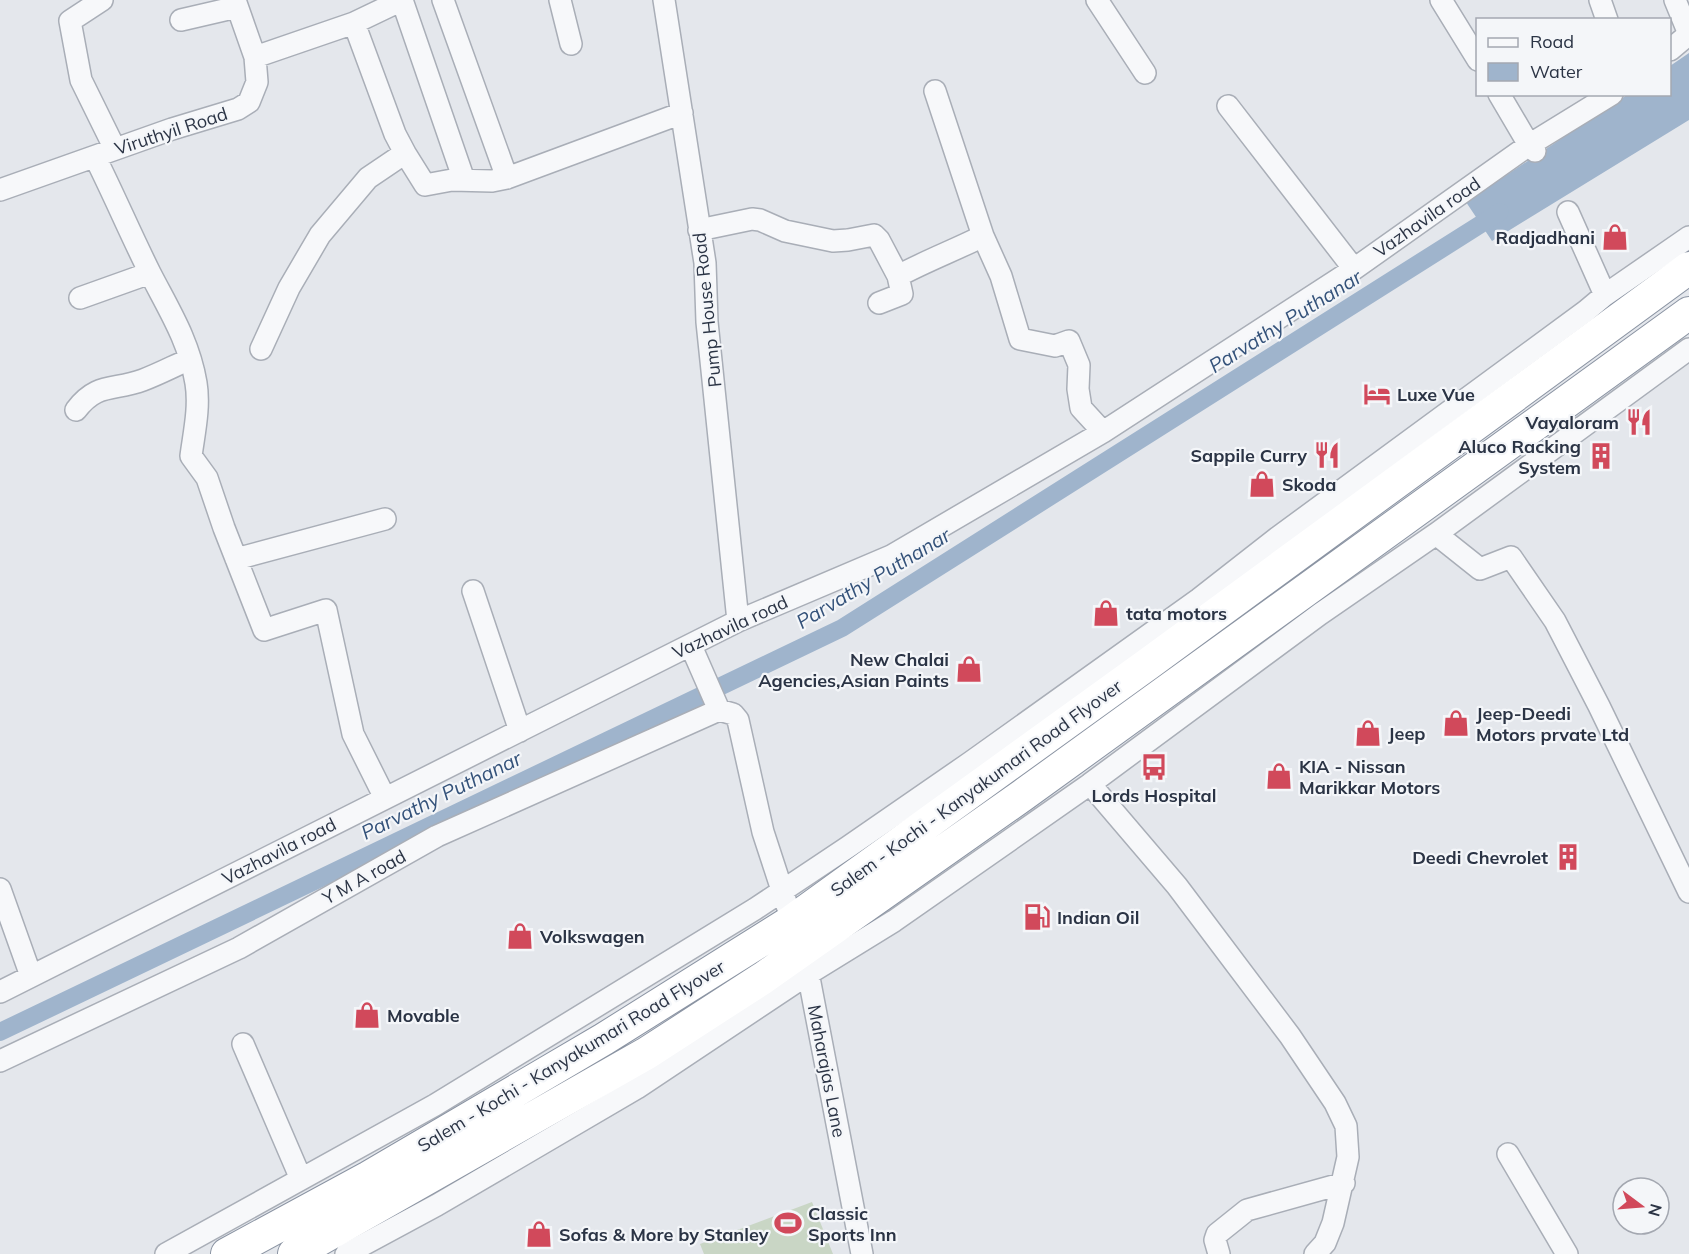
<svg xmlns="http://www.w3.org/2000/svg" width="1689" height="1254" font-family="Mulish,sans-serif">
  <rect width="100%" height="100%" fill="#e4e7ec"/>
  <!-- green -->
  <path fill="#c9d6c5" d="M812,1202L833,1254H704L700,1244Z"/>
  <!-- water -->
  <path fill="#9fb4cc" d="M1689,53V120L1492,241L1466,202L1627,95L1670,94V66Z"/>
  <g fill="none" stroke-linecap="round" stroke-linejoin="round">
    <!-- canal -->
    <path stroke="#9fb4cc" stroke-width="18" d="M0,1032L842,628L1500,212"/>
    <defs>
      <path id="minor" d="M102,0L70,21L81,80L115,149
        M235,0L255,57
        M443,0L507,178
        M560,0L571,44
        M664,0L705,263L707,322L738,621
        M1097,0L1145,73
        M1441,0L1478,60
        M1600,0L1607,20
        M1675,0L1689,34
        M181,20L237,7
        M1670,50L1689,34
        M935,91L983,236
        M1499,94L1529,145L1535,151
        M1228,106L1354,269
        M405,153L425,185L452,180L492,181L507,178L682,113
        M95,157C114,195 131,235 150,273C169,310 189,341 196,383C200,407 194,433 191,456L207,478L224,528L264,630L326,610L353,734L385,798
        M0,190L172,129L238,109L249,102L257,82L255,57L354,23L402,0L464,180
        M1568,212L1605,295
        M699,230L752,219L760,220L785,231L833,241L848,240L874,235L879,240L898,276
        M80,298L150,273
        M879,303L902,294L898,276C926,261 955,250 983,236L1001,276L1020,339L1055,346L1069,341L1079,365L1078,389L1081,408L1103,432
        M261,349L289,288L320,235L368,178L405,153L395,134L354,23
        M76,410C97,382 114,391 143,380C159,374 174,366 190,359
        M1436,534L1480,569L1511,557L1555,621L1599,706L1689,892
        M236,559L385,519
        M473,591L520,731
        M691,646L719,710
        M1090,784L1177,886L1290,1036L1335,1103L1346,1126L1348,1157L1333,1223L1325,1243L1315,1254
        M0,889L31,976
        M806,962L862,1254
        M0,992L738,621L891,556L1103,432L1354,269L1529,145L1612,94
        M243,1044L301,1179
        M0,1061L239,948L437,836L719,710L733,714L738,720L763,832L796,933
        M1508,1154L1567,1254
        M166,1254L435,1105L755,909L848,847L971,762L1199,599L1277,538L1586,311L1605,295L1689,237
        M346,1254L437,1205L637,1088L808,974L894,921L1090,784L1320,614L1436,534L1689,349
        M1219,1254L1215,1240L1217,1234L1247,1210L1344,1183"/>
      <path id="highway" d="M227,1254L369,1177L604,1039L792,921L1148,664L1689,268
        M294,1254L647,1053L763,978L1023,795L1689,313"/>
    </defs>
    <!-- minor casing -->
    <use href="#minor" stroke="#a9aeb7" stroke-width="24"/>
    <!-- highway casing -->
    <use href="#highway" stroke="#8b94a3" stroke-width="34"/>
    <!-- minor -->
    <use href="#minor" stroke="#f7f8fa" stroke-width="21"/>
    <!-- highway -->
    <use href="#highway" stroke="#fff" stroke-width="32"/>
  </g>
  <!-- icons -->
  <defs>
    <symbol id="shop-bare" viewBox="-9 -9 18 18"><path d="M-5-2.5h2.3a2.7 3.5 0 0 1 5.4 0H5L5.5 6h-11ZM-1.5-2.5h3a1.5 2.3 0 0 0-3 0Z" fill="#d1495b" stroke="#f4f6f9" stroke-width="2.5" paint-order="stroke"/></symbol>
    <symbol id="hotel-bare" viewBox="-9 -9 18 18"><path d="M-6-4.5h1.5V1H6V5H4.5V3h-9V5H-6ZM-4 0a1.8 1.8 0 1 1 3.6 0ZM.5 0V-2.5h3Q6-2.5 6 0Z" fill="#d1495b" stroke="#f4f6f9" stroke-width="2.5" paint-order="stroke"/></symbol>
    <symbol id="restaurant-bare" viewBox="-9 -9 18 18"><path d="M-5-6h1v4h1v-4h1v4h1v-4h1v5L-1.5 .5V6h-2V.5L-5-1ZM5-6V6H3V1.5H1.5Q1.5-4 5-6Z" fill="#d1495b" stroke="#f4f6f9" stroke-width="2.5" paint-order="stroke"/></symbol>
    <symbol id="building-bare" viewBox="-9 -9 18 18"><path d="M-4-6H4V6H1V3H-1V6H-4ZM-2.5-4.3h1.7v1.8h-1.7ZM.8-4.3h1.7v1.8H.8ZM-2.5-1h1.7V.8h-1.7ZM.8-1h1.7V.8H.8Z" fill="#d1495b" stroke="#f4f6f9" stroke-width="2.5" paint-order="stroke"/></symbol>
    <symbol id="bus-bare" viewBox="-9 -9 18 18"><path d="M-5-6H5V4H4V6H2V4H-2V6H-4V4H-5ZM-3.5-4V0h7V-4ZM-3.5 1.2v1.5H-2V1.2ZM2 1.2v1.5H3.5V1.2Z" fill="#d1495b" stroke="#f4f6f9" stroke-width="2.5" paint-order="stroke"/></symbol>
    <symbol id="fuel-bare" viewBox="-9 -9 18 18"><path d="M-5.5-6h7V0h2V4h1.3V-2.5L3-4.5l.8-.8L6-3V5H2.5V1h-1V6h-7ZM-4.2-4.7v3.2H.2V-4.7Z" fill="#d1495b" stroke="#f4f6f9" stroke-width="2.5" paint-order="stroke"/></symbol>
    <symbol id="stadium-bare" viewBox="-9 -9 18 18"><path d="M0-5a6.5 5 0 1 0 0 10a6.5 5 0 1 0 0-10ZM-3.5-1.8h7v3.6h-7Z" fill="#d1495b" stroke="#f4f6f9" stroke-width="2.5" paint-order="stroke"/></symbol>
  </defs>
  <g fill-rule="evenodd">
    <use href="#shop-bare" x="1596" y="218" width="38" height="38"/>
    <use href="#hotel-bare" x="1358" y="375" width="38" height="38"/>
    <use href="#restaurant-bare" x="1620" y="403" width="38" height="38"/>
    <use href="#restaurant-bare" x="1308" y="436" width="38" height="38"/>
    <use href="#building-bare" x="1582" y="437" width="38" height="38"/>
    <use href="#shop-bare" x="1243" y="465" width="38" height="38"/>
    <use href="#shop-bare" x="1087" y="594" width="38" height="38"/>
    <use href="#shop-bare" x="950" y="650" width="38" height="38"/>
    <use href="#shop-bare" x="1437" y="704" width="38" height="38"/>
    <use href="#shop-bare" x="1349" y="714" width="38" height="38"/>
    <use href="#bus-bare" x="1135" y="748" width="38" height="38"/>
    <use href="#shop-bare" x="1260" y="757" width="38" height="38"/>
    <use href="#building-bare" x="1549" y="838" width="38" height="38"/>
    <use href="#fuel-bare" x="1018" y="898" width="38" height="38"/>
    <use href="#shop-bare" x="501" y="917" width="38" height="38"/>
    <use href="#shop-bare" x="348" y="996" width="38" height="38"/>
    <use href="#stadium-bare" x="769" y="1204" width="38" height="38"/>
    <use href="#shop-bare" x="520" y="1215" width="38" height="38"/>
  </g>
  <g text-anchor="middle" dominant-baseline="central" stroke-width="4.5" stroke-linejoin="round" paint-order="stroke">
    <!-- street labels -->
    <g font-size="18" fill="#2b3445" stroke="#f4f6f9">
      <text transform="translate(171 131) rotate(-18)">Viruthyil Road</text>
      <text transform="translate(1427 217) rotate(-35)">Vazhavila road</text>
      <text transform="translate(707 310) rotate(-96)">Pump House Road</text>
      <text transform="translate(730 627) rotate(-25)">Vazhavila road</text>
      <text transform="translate(976 788) rotate(-36)">Salem - Kochi - Kanyakumari Road Flyover</text>
      <text transform="translate(279 851) rotate(-27)">Vazhavila road</text>
      <text transform="translate(364 877) rotate(-29)">Y M A road</text>
      <text transform="translate(571 1056) rotate(-31)">Salem - Kochi - Kanyakumari Road Flyover</text>
      <text transform="translate(827 1071) rotate(79)">Maharajas Lane</text>
    </g>
    <!-- poi labels -->
    <g font-size="18" font-weight="bold" fill="#2b3445" stroke="#f4f6f9" text-anchor="start">
      <text x="1595" y="237" text-anchor="end">Radjadhani</text>
      <text x="1397" y="394">Luxe Vue</text>
      <text x="1619" y="422" text-anchor="end">Vayaloram</text>
      <text x="1581" y="446" text-anchor="end">Aluco Racking<tspan x="1581" dy="21">System</tspan></text>
      <text x="1307" y="455" text-anchor="end">Sappile Curry</text>
      <text x="1282" y="484">Skoda</text>
      <text x="1126" y="613">tata motors</text>
      <text x="949" y="659" text-anchor="end">New Chalai<tspan x="949" dy="21">Agencies,Asian Paints</tspan></text>
      <text x="1476" y="713">Jeep-Deedi<tspan x="1476" dy="21">Motors prvate Ltd</tspan></text>
      <text x="1388" y="733">Jeep</text>
      <text x="1299" y="766">KIA - Nissan<tspan x="1299" dy="21">Marikkar Motors</tspan></text>
      <text x="1154" y="795" text-anchor="middle">Lords Hospital</text>
      <text x="1548" y="857" text-anchor="end">Deedi Chevrolet</text>
      <text x="1057" y="917">Indian Oil</text>
      <text x="540" y="936">Volkswagen</text>
      <text x="387" y="1015">Movable</text>
      <text x="808" y="1213">Classic<tspan x="808" dy="21">Sports Inn</tspan></text>
      <text x="559" y="1234">Sofas &amp; More by Stanley</text>
    </g>
    <!-- water labels -->
    <g font-size="20" font-style="italic" fill="#34527a" stroke="#f4f6f9">
      <text transform="translate(1285 321) rotate(-32)">Parvathy Puthanar</text>
      <text transform="translate(873 578) rotate(-31)">Parvathy Puthanar</text>
      <text transform="translate(441 795) rotate(-26)">Parvathy Puthanar</text>
    </g>
  </g>
  <!-- legend -->
  <rect x="1476" y="18" width="195" height="78" fill="#f4f6f9" stroke="#a4a8b1" stroke-width="1.5"/>
  <rect x="1488" y="38" width="30" height="9" fill="#f7f8fa" stroke="#a4a8b1" stroke-width="1.5"/>
  <text x="1530" y="48" font-size="18" fill="#2b3445">Road</text>
  <rect x="1488" y="63" width="30" height="18" fill="#9fb4cc" stroke="#a4a8b1" stroke-width="1.5"/>
  <text x="1530" y="78" font-size="18" fill="#2b3445">Water</text>
  <!-- north arrow -->
  <g transform="translate(1641 1206) rotate(106)"><circle r="28" fill="#f4f6f9" stroke="#a4a8b1" stroke-width="1.5"/>
  <path d="M0-4.5L10 22L0 15L-10 22Z" fill="#d1495b"/>
  <text y="-9" font-size="16" font-weight="bold" text-anchor="middle" fill="#2b3445">N</text>
  </g>
</svg>
